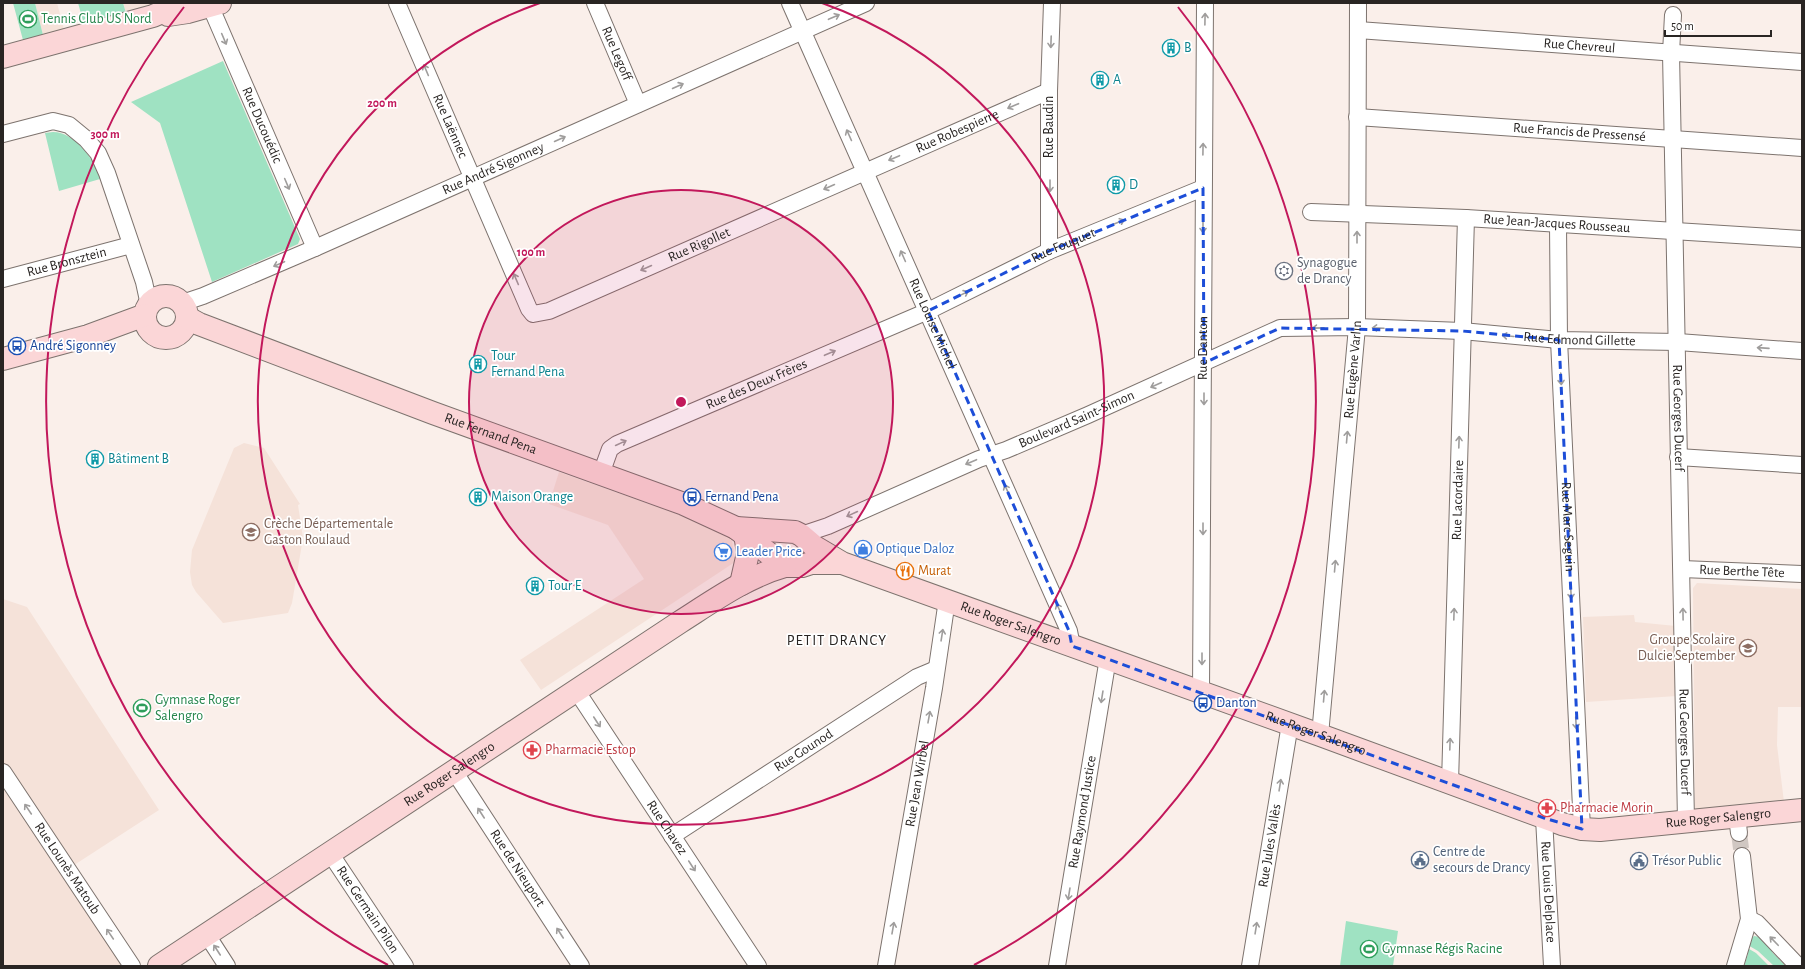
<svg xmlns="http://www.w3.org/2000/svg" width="1805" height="969" font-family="'Alegreya Sans',sans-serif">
  <rect width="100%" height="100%" fill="#faefea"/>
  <!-- built -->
  <path fill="#f5e2d9" d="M35,3H57L64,29L43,35Z
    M123,3H158L126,13Z
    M244,443L264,448L300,504L298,505L303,538L292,603L288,613L223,623L196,592L192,585L190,572L192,550L234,448Z
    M559,472L731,533L735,562L541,690L520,660L644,579L608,525L549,504Z
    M1697,583L1802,589V707H1778L1777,745L1784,802L1701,811L1695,808L1693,588Z
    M3,599L27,607L159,810L68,869L123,966H3Z
    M1634,615L1635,622L1676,626L1677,696L1586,702L1583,617Z"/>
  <!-- green -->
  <path fill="#9fe2c2" d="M13,3H35L43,35L23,40Z
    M78,3H123L126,13L84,24Z
    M223,61L300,239L298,244L212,282L160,123L131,102Z
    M53,132C75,132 95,160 100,179L59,191L45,133Z
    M1346,921L1398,931L1393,966H1340Z
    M1754,936L1760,937L1773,946L1772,952L1786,966H1774L1758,951L1746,944Z
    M1744,946L1756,953L1769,966H1744L1748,954L1744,948Z"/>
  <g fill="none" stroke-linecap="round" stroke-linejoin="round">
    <!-- street-tunnel -->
    <path stroke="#d0c7c2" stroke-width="16" stroke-dasharray="16 8" stroke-linecap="butt" d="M1739,833L1742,856"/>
    <defs>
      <g id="street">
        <path id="s1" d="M209,3L315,248"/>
        <path id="s2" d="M397,3L529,309L533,314L549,311L1049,91"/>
        <path id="s3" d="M595,3L638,104"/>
        <path id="s4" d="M790,3L1069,631L1072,646"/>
        <path id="s5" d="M1673,15L1671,53L1686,821"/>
        <path id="s6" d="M1358,30L1802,62"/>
        <path id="s7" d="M1357,117L1802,148"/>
        <path d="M3,134L53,121L69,125L86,139L98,153L107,173L144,282L149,305"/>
        <path id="s8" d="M1311,212L1466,218L1802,239"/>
        <path id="s9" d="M1558,224L1559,340L1582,829"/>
        <path d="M1049,251V91L1052,3"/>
        <path id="s10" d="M3,279L131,245"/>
        <path id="s11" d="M182,303L203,296L315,248L866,3"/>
        <path d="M1678,457L1802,465"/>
        <path id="s12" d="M601,474L610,449L617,444L928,311L1049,251L1203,188"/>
        <path id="s13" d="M801,535L828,526L979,459L1006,450L1088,415L1280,328L1357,327L1462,331L1559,340L1678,342L1802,351"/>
        <path id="s14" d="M1682,569L1802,574"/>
        <path id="s15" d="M576,690L758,966"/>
        <path id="s16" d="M1201,693L1205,3"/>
        <path id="s17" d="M1320,735L1357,327L1358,3"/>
        <path id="s18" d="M454,771L581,966"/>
        <path id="s19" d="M3,772L132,966"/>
        <path id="s20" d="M1450,783L1466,218"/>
        <path d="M1737,816L1739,833"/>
        <path id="s21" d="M1544,818L1552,966"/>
        <path id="s22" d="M672,836L917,677L936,669"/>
        <path id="s23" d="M330,853L405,966"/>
        <path d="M1749,919L1757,923L1798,966"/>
        <path d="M207,935L227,966"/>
        <path id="s24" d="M886,966L934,688L947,600"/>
        <path id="s25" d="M1057,966L1108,658"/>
        <path id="s26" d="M1250,966L1290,724"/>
        <path d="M1735,966L1749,919L1742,856"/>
      </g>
      <g id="secondary">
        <path d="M168,15L188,12L220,3"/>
        <path d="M3,57L153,16L183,3"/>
        <circle cx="166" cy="317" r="21"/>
        <path id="s27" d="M188,318L199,324L433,413L684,504L736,528L785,566H802L811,563H841"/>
        <path d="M3,359L88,336L145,315"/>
        <path id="s28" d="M736,528L795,532L801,535L815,547L842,563L1320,735L1562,824L1582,829L1600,830L1802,810"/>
        <path d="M741,584L748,553L745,534"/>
        <path id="s29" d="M159,966L680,622C713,601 746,577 785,566"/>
      </g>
    </defs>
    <!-- street casing -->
    <use href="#street" stroke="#7d736e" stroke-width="18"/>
    <!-- secondary casing -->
    <use href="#secondary" stroke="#7d736e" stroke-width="24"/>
    <!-- street -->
    <use href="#street" stroke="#fff" stroke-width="16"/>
    <!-- secondary -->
    <use href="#secondary" stroke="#fbd6d7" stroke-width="22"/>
  </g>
  <!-- one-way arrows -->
  <defs><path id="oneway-shaft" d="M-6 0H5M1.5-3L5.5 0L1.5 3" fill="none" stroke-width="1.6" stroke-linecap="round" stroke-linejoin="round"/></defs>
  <g stroke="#9f9d9c">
    <use href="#oneway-shaft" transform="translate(834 17) rotate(-23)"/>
    <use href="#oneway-shaft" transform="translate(1205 19) rotate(-89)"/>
    <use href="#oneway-shaft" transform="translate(224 39) rotate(67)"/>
    <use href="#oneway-shaft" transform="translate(1051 42) rotate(92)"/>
    <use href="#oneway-shaft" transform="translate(426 70) rotate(-113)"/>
    <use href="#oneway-shaft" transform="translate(678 86) rotate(-24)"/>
    <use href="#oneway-shaft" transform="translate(1013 106) rotate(157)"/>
    <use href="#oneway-shaft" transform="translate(849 135) rotate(-114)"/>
    <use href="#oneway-shaft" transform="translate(560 139) rotate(-24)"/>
    <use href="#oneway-shaft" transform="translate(1203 149) rotate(-89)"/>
    <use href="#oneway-shaft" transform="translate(894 158) rotate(157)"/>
    <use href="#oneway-shaft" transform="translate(287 184) rotate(67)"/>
    <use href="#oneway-shaft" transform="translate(1050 186) rotate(90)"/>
    <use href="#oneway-shaft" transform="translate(829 187) rotate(156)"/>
    <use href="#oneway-shaft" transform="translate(1119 222) rotate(-22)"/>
    <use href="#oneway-shaft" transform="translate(1203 227) rotate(90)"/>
    <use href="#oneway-shaft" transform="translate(1357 237) rotate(-90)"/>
    <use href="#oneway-shaft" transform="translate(903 256) rotate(-114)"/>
    <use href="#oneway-shaft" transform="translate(279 264) rotate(157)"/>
    <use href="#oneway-shaft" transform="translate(646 268) rotate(156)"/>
    <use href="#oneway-shaft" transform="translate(516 279) rotate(-113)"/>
    <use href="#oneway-shaft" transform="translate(963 294) rotate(-26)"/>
    <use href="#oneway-shaft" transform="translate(1318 328) rotate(179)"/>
    <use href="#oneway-shaft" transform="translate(1378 328) rotate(-178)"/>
    <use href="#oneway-shaft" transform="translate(1508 336) rotate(-175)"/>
    <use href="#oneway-shaft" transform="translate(1763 348) rotate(-176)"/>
    <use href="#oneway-shaft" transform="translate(830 353) rotate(-23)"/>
    <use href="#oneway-shaft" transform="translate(1561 379) rotate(87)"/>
    <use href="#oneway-shaft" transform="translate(1156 385) rotate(156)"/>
    <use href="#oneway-shaft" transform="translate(1204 399) rotate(90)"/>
    <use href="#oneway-shaft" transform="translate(1347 437) rotate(-85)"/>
    <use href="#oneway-shaft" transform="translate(1459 442) rotate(-88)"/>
    <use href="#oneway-shaft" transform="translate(621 443) rotate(-25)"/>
    <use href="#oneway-shaft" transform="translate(971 462) rotate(157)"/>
    <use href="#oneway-shaft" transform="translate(1007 490) rotate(-114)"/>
    <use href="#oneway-shaft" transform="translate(852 514) rotate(155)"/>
    <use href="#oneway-shaft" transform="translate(1203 529) rotate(90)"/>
    <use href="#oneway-shaft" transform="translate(1335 566) rotate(-85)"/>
    <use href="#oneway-shaft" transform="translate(1571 593) rotate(87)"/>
    <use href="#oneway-shaft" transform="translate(1059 609) rotate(-114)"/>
    <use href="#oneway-shaft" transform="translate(1454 614) rotate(-88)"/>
    <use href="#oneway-shaft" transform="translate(1683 614) rotate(-91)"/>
    <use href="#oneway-shaft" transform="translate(942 635) rotate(-81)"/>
    <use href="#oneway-shaft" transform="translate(1202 659) rotate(90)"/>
    <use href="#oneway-shaft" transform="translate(1324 696) rotate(-85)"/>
    <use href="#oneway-shaft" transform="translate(1102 697) rotate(99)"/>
    <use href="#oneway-shaft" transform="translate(929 717) rotate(-80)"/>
    <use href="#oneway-shaft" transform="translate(597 722) rotate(57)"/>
    <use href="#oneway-shaft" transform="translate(1576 723) rotate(87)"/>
    <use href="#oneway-shaft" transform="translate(1450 744) rotate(-88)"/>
    <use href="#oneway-shaft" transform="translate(1280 785) rotate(-81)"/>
    <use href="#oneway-shaft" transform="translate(28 809) rotate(-124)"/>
    <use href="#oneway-shaft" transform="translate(481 813) rotate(-123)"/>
    <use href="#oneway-shaft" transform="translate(692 866) rotate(57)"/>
    <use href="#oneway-shaft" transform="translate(1069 894) rotate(99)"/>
    <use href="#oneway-shaft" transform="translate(893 928) rotate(-80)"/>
    <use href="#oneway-shaft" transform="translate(1256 928) rotate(-81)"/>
    <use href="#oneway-shaft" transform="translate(560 933) rotate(-123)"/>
    <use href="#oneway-shaft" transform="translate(110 934) rotate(-124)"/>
    <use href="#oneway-shaft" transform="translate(1774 941) rotate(-134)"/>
    <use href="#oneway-shaft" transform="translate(217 950) rotate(-123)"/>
  </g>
  <!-- marked area -->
  <path fill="none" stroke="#1d4ed8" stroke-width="3" stroke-dasharray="8 5" stroke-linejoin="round" d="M1203,188L1204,363L1280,328L1462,331L1559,340L1582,829L1544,818L1072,646L1069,631L928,311L1049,251Z"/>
  <!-- distance rings -->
  <circle cx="681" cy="402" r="212" fill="#c2185b" fill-opacity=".12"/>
  <g fill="none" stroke="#c2185b" stroke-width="2">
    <circle cx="681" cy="402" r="212"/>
    <path d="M822 3A423 423 0 1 1 540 3"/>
    <path d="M388 965A635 635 0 0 1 184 7M1178 7A635 635 0 0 1 974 965"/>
  </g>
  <!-- icons -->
  <defs>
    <symbol id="stadium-ring" viewBox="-11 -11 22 22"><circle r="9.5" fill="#fff" stroke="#2e9e5b" stroke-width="1.5"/><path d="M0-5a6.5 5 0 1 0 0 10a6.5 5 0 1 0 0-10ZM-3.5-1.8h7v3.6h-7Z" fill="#2e9e5b"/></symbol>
    <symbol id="building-ring" viewBox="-11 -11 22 22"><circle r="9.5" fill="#fff" stroke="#0f9aa8" stroke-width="1.5"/><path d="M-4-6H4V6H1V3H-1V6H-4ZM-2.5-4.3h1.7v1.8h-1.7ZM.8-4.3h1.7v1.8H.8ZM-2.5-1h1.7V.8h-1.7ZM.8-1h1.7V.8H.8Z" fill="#0f9aa8"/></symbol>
    <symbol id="synagogue-ring" viewBox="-11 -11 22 22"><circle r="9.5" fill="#fff" stroke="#6b7280" stroke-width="1.5"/><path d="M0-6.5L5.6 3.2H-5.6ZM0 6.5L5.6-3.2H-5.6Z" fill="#6b7280"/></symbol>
    <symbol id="bus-ring" viewBox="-11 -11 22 22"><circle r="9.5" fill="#fff" stroke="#1a4fb4" stroke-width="1.5"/><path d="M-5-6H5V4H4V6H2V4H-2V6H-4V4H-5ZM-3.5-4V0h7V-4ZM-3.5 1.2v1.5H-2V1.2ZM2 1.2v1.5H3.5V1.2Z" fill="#1a4fb4"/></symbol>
    <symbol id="school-ring" viewBox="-11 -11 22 22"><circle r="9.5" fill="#fff" stroke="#8d6e63" stroke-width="1.5"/><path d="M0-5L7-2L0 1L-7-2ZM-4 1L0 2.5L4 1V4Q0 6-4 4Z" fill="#8d6e63"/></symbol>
    <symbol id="shop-ring" viewBox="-11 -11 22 22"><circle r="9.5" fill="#fff" stroke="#3f7fe0" stroke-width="1.5"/><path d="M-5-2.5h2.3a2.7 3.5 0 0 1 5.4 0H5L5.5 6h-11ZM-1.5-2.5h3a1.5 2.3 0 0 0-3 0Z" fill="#3f7fe0"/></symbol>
    <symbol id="supermarket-ring" viewBox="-11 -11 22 22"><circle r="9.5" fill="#fff" stroke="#3f7fe0" stroke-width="1.5"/><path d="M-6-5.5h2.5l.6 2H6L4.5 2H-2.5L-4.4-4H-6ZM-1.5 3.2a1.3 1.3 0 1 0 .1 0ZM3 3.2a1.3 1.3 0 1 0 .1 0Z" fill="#3f7fe0"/></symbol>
    <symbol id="restaurant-ring" viewBox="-11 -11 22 22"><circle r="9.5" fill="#fff" stroke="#e8710a" stroke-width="1.5"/><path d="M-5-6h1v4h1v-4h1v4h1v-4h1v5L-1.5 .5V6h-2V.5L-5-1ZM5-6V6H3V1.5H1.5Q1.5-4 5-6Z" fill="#e8710a"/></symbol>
    <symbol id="pharmacy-ring" viewBox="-11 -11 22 22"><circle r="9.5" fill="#fff" stroke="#e0444e" stroke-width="1.5"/><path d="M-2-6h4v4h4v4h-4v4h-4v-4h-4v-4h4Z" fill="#e0444e"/></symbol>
    <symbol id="civic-ring" viewBox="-11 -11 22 22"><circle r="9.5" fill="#fff" stroke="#5c6f8a" stroke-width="1.5"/><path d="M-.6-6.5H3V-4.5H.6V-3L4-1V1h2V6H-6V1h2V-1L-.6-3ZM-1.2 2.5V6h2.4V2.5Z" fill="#5c6f8a"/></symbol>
  </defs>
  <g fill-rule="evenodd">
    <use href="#stadium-ring" x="18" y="9" width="20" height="20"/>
    <use href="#building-ring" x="1161" y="38" width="20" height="20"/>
    <use href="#building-ring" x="1090" y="70" width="20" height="20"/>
    <use href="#building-ring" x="1106" y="175" width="20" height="20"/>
    <use href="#synagogue-ring" x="1274" y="261" width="20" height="20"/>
    <use href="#bus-ring" x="7" y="336" width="20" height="20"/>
    <use href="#building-ring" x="468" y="354" width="20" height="20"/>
    <use href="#building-ring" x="85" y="449" width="20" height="20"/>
    <use href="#building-ring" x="468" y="487" width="20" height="20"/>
    <use href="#bus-ring" x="682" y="487" width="20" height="20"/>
    <use href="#school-ring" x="241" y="522" width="20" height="20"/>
    <use href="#shop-ring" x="853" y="539" width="20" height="20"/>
    <use href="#supermarket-ring" x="713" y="542" width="20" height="20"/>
    <use href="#restaurant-ring" x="895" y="561" width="20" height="20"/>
    <use href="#building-ring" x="525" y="576" width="20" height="20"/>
    <use href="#school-ring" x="1738" y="638" width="20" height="20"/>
    <use href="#bus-ring" x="1193" y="693" width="20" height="20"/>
    <use href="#stadium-ring" x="132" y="698" width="20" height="20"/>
    <use href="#pharmacy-ring" x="522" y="740" width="20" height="20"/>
    <use href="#pharmacy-ring" x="1537" y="798" width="20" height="20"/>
    <use href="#civic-ring" x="1410" y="850" width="20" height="20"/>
    <use href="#civic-ring" x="1629" y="851" width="20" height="20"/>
    <use href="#stadium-ring" x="1359" y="939" width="20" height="20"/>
  </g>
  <g text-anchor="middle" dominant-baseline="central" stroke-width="3.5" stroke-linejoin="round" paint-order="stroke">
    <!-- leisure labels -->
    <g font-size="14" fill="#27864d" stroke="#fff" text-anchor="start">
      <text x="41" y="19">Tennis Club US Nord</text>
      <text x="155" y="700">Gymnase Roger<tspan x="155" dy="16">Salengro</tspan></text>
      <text x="1382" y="949">Gymnase Régis Racine</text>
    </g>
    <!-- street labels -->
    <g font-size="14" fill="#292523" stroke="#fff">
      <text stroke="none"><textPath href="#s6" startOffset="222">Rue Chevreul</textPath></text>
      <text stroke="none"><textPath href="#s3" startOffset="55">Rue Legoff</textPath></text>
      <text stroke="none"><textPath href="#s1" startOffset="133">Rue Ducouédic</textPath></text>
      <text stroke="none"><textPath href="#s2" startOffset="134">Rue Laënnec</textPath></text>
      <text transform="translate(1049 127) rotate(-90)">Rue Baudin</text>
      <text stroke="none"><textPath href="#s2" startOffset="802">Rue Robespierre</textPath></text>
      <text stroke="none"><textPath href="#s7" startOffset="223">Rue Francis de Pressensé</textPath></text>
      <text stroke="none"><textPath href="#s11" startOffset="339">Rue André Sigonney</textPath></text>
      <text stroke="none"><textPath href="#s8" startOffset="246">Rue Jean-Jacques Rousseau</textPath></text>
      <text stroke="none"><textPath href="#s2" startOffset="520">Rue Rigollet</textPath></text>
      <text stroke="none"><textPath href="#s12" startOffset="524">Rue Fouquet</textPath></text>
      <text stroke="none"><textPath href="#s10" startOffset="66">Rue Bronsztein</textPath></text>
      <text stroke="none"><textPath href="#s4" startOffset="351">Rue Louise Michel</textPath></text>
      <text stroke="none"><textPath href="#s13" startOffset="822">Rue Edmond Gillette</textPath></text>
      <text stroke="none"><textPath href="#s16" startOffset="345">Rue Danton</textPath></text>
      <text stroke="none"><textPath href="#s17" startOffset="367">Rue Eugène Varlin</textPath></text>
      <text stroke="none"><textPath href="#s12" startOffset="187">Rue des Deux Frères</textPath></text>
      <text stroke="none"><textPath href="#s5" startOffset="403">Rue Georges Ducerf</textPath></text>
      <text stroke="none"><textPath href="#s13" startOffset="299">Boulevard Saint-Simon</textPath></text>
      <text stroke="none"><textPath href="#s27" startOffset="324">Rue Fernand Pena</textPath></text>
      <text stroke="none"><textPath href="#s20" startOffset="283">Rue Lacordaire</textPath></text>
      <text stroke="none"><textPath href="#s9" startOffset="303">Rue Marc Seguin</textPath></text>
      <text stroke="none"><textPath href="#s14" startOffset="60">Rue Berthe Tête</textPath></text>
      <text stroke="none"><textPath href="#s28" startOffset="295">Rue Roger Salengro</textPath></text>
      <text stroke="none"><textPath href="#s28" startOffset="619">Rue Roger Salengro</textPath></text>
      <text stroke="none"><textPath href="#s5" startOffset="727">Rue Georges Ducerf</textPath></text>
      <text stroke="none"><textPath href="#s22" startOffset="157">Rue Gounod</textPath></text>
      <text stroke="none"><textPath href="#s29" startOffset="348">Rue Roger Salengro</textPath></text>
      <text stroke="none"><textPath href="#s24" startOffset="185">Rue Jean Wirbel</textPath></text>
      <text stroke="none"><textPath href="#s25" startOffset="156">Rue Raymond Justice</textPath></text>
      <text stroke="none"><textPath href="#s28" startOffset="1039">Rue Roger Salengro</textPath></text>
      <text stroke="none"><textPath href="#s15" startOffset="165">Rue Chavez</textPath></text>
      <text stroke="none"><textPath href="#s26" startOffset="122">Rue Jules Vallès</textPath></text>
      <text stroke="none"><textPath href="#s18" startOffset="116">Rue de Nieuport</textPath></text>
      <text stroke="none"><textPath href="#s19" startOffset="116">Rue Lounès Matoub</textPath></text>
      <text stroke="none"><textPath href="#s21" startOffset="74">Rue Louis Delplace</textPath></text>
      <text stroke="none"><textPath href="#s23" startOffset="68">Rue Germain Pilon</textPath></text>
    </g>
    <!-- culture labels -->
    <g font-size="14" fill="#0d838f" stroke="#fff" text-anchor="start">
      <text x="1184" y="48">B</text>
      <text x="1113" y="80">A</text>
      <text x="1129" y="185">D</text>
      <text x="491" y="356">Tour<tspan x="491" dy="16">Fernand Pena</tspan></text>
      <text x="108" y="459">Bâtiment B</text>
      <text x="491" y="497">Maison Orange</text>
      <text x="548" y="586">Tour E</text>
    </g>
    <!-- worship labels -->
    <g font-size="14" fill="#5b616d" stroke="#fff" text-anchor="start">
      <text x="1297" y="263">Synagogue<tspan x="1297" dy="16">de Drancy</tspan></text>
    </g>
    <!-- transit labels -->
    <g font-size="14" fill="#164399" stroke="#fff" text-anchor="start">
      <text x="30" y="346">André Sigonney</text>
      <text x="705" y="497">Fernand Pena</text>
      <text x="1216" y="703">Danton</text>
    </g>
    <!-- education labels -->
    <g font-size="14" fill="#785e54" stroke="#fff" text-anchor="start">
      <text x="264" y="524">Crèche Départementale<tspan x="264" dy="16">Gaston Roulaud</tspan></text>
      <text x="1735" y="640" text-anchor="end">Groupe Scolaire<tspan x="1735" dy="16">Dulcie September</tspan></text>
    </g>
    <!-- shop labels -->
    <g font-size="14" fill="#366cbe" stroke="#fff" text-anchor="start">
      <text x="876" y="549">Optique Daloz</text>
      <text x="736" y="552">Leader Price</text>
    </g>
    <!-- food labels -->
    <g font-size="14" fill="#c56008" stroke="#fff" text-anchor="start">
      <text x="918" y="571">Murat</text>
    </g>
    <!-- health labels -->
    <g font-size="14" fill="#be3a42" stroke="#fff" text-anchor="start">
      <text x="545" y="750">Pharmacie Estop</text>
      <text x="1560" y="808">Pharmacie Morin</text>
    </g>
    <!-- service labels -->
    <g font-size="14" fill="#4e5e75" stroke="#fff" text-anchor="start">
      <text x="1433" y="852">Centre de<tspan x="1433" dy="16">secours de Drancy</tspan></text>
      <text x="1652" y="861">Trésor Public</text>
    </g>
    <!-- neighbourhood labels -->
    <g font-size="15" letter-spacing="1" fill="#292523" stroke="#fff">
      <text x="837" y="640">PETIT DRANCY</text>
    </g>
  </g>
  <circle cx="681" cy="402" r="6" fill="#c2185b" stroke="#fff" stroke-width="2"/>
  <g font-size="12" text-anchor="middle" font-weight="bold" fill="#c2185b" stroke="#fff" stroke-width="3.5" stroke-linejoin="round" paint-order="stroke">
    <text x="382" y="107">200 m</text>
    <text x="105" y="138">300 m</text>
    <text x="531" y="256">100 m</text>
  </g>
  <!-- border -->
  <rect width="1805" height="969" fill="none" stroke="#292523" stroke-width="8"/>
  <!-- scale -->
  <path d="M1665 30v6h106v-6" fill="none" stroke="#292523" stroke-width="2"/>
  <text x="1671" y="30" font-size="12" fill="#292523" stroke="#ffffff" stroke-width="3" paint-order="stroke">50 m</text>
</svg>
